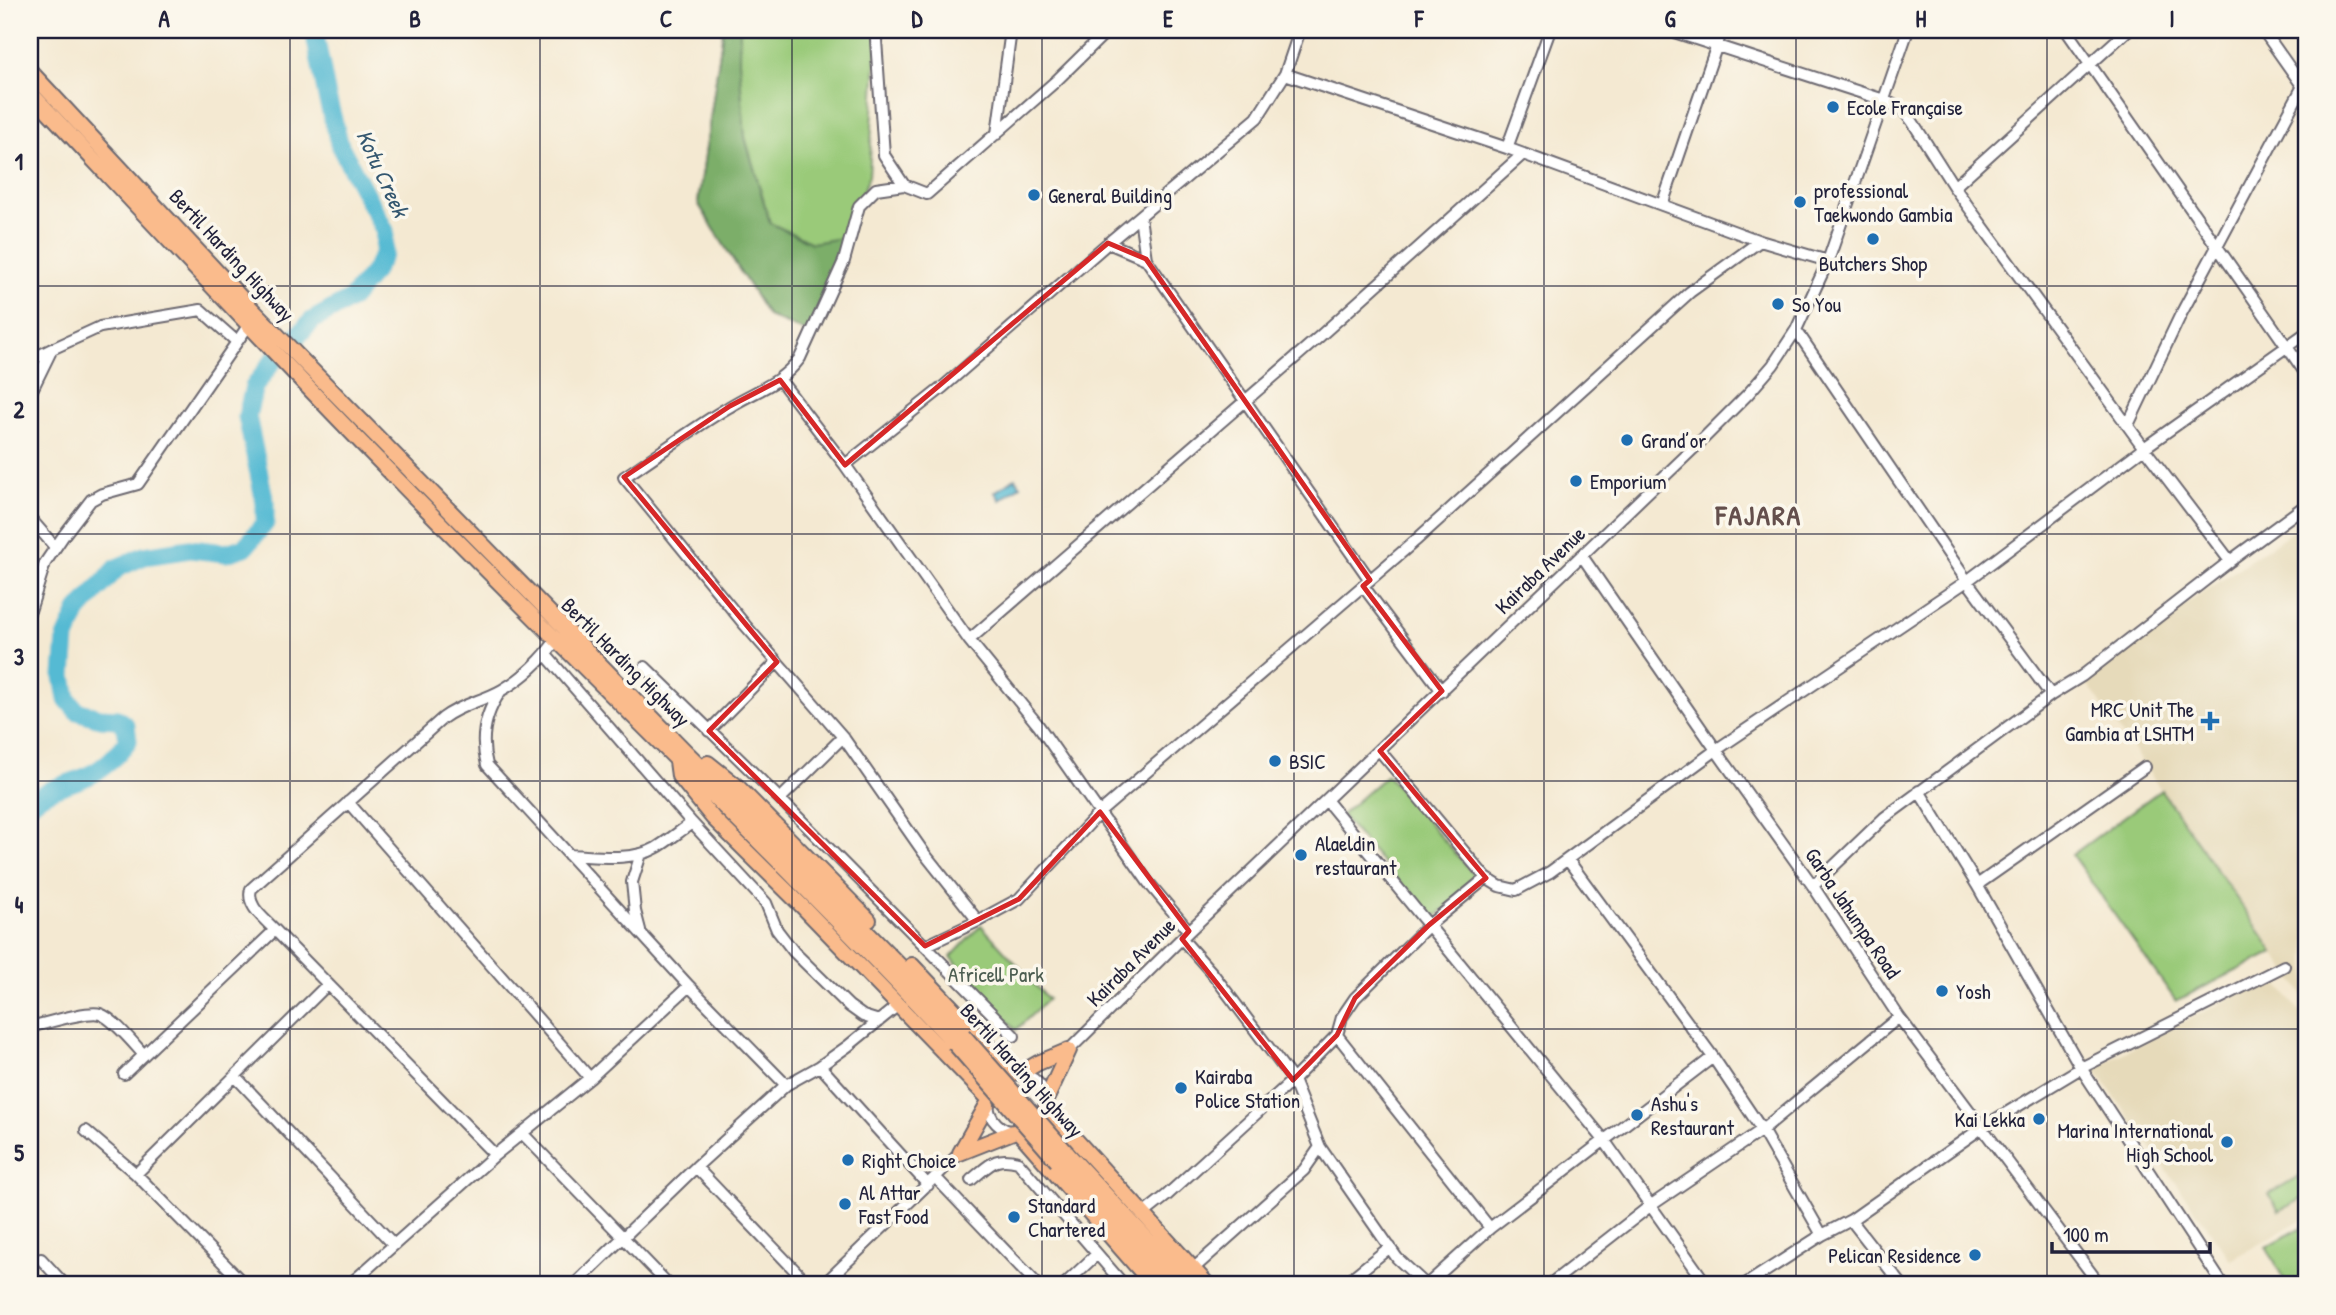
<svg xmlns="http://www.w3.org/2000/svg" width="2336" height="1315" font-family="'Patrick Hand',sans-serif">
  <rect width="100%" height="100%" fill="#fbf7ec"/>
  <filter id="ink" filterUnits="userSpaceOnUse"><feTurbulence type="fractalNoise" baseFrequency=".0143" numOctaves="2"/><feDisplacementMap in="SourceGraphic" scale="14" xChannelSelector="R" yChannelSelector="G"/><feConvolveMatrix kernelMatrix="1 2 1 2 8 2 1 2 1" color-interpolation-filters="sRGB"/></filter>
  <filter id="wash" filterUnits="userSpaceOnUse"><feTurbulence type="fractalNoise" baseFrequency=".00686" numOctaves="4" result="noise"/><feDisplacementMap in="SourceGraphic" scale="28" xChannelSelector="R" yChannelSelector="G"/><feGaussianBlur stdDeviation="1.57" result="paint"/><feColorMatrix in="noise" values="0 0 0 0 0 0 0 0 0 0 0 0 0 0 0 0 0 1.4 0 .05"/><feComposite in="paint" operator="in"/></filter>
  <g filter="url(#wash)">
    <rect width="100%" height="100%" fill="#f4e9d2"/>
    <!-- built -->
    <path fill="#e6daba" d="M2306,522V999L2082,676Z
      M30,531L48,551L30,570Z
      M2272,977L2306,1019V1217L2231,1260L2094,1068Z"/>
    <!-- green -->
    <path fill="#9aca79" stroke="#5e765a" stroke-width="2" d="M723,30H878L869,176L808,333L768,316L698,203Z
      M1387,775L1478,879L1432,920L1341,815Z
      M2161,790L2274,952L2176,1001L2072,855Z
      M981,925L1048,999L1016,1030L951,957Z
      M2299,1176L2306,1189V1197L2279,1211L2269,1194Z
      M2306,1225V1285H2287L2266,1247Z"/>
    <!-- forest -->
    <path fill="#7bae69" stroke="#4e6852" stroke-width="2" d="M723,30H740L739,60L745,137L770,223L812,243L846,237L808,333L768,316L698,203Z"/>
    <!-- water -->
    <path fill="#55bad3" stroke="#3c6e87" stroke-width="2" d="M1015,478L1021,485L1000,500L995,492Z"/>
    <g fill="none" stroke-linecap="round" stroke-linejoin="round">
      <!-- river -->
      <path stroke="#55bad3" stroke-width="19" d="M30,804C46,787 70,785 90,775C106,767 118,754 128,741L126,726L117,719L100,718L77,711L67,699L63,676L66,638L78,611L117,568L144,556L190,549L226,553L245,547L265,523V503L247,416L254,387L273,361L313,320L351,299L373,273L384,253L385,231L340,146L327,97L314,30"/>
    </g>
  </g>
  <g filter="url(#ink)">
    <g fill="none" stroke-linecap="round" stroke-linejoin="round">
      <defs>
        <path id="minor" d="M878,30L876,40L884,155L904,185
          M1668,30L1884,100L1903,110L1912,121L1954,187L2144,448L2230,561
          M2066,30L2306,374
          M2263,30L2306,91
          M1285,74L1507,148L1760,241L1828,261
          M997,134L1011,30
          M1507,148L1550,30
          M1954,187L2128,30
          M1662,205L1722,30
          M1140,217L1146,259L1370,580
          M1108,243L1146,259
          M1796,330L1967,581L2051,695
          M30,360L52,349
          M780,380L845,465L969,640L1038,725L1148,882L1189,931
          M30,394L52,349L100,327L201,310L236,341
          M2128,425L2181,314L2303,86
          M845,465L943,387L1108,243L1257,118L1285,74L1300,30
          M30,518L55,547
          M1582,556L1716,750L1813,886L1899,1017L2100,1285
          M1363,586L1442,691
          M30,611L45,563L64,535L91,500L102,494L138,484L248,326
          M969,640L1319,337L1523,154
          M546,655L692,823L766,903L777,930L794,952L849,1006L863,1016L879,1021
          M645,667L780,799L1014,1036
          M500,692C485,714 480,739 487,765L689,986L786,1085
          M709,731L777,662
          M1380,751L1486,878L1499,886L1516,890L1550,872L1716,750L1967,581L2144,448L2306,333
          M1919,791L1977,885L2081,1068L2223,1285
          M780,799L843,737
          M1327,801L1604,1140L1707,1285
          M348,802L590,1078
          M569,855C596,856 631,862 656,848C668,841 680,831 692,823
          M1568,860L1713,1057L1762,1130L1822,1235
          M1977,885L2145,767
          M1813,886L1884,818L2051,695L2082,676L2230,561L2306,505
          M978,921L924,853L843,737L745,625L624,477C659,454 693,428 729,407C756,390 780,385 800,358L844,261L859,206L876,189L904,185L927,194L1056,81L1108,30
          M640,930L635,911L632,882L641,854
          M1182,939L1213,974L1293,1080L1320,1147L1397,1258L1426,1285
          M925,946L978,921L1019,899L1100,812L1415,541L1690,292L1760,241
          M30,1027C44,1024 88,1010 100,1014C113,1018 134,1044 144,1055
          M1337,1035L1490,1228
          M1069,1050L1189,931L1694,448L1748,394L1773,365L1796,330L1828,261L1908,30
          M820,1066L928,1185
          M988 1103a29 29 0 1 1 58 0a29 29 0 1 1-58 0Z
          M124,1074L275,930
          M235,1076L394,1245
          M86,1131L136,1174L245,1285
          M522,1133L669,1285
          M495,1155L275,930C264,918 246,906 251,889L443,718C461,704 483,701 502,690C523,678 544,659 557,638
          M696,1167L809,1285
          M136,1174L328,984
          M936,1178L1038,1285
          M971,1180C989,1166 994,1155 1018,1162L1124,1285
          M1142,1215L1166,1196L1293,1080L1337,1035L1342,1017L1355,998L1429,925L1486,878
          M1851,1220L1902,1285
          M41,1259L65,1285
          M1193,1269L1304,1170L1320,1147
          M349,1285L495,1155L590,1078L689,986
          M574,1285L696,1167L786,1085L820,1066L848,1046L897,1006
          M823,1285L960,1153
          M1064,1285L1096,1255
          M1343,1285L1390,1247
          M1427,1285L1490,1228L1713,1057
          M1549,1285L1650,1206L1762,1130L1899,1017
          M1744,1285L1822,1235L1851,1220L1983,1127L2081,1068L2284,966"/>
        <path id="major" d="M30,71L245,302L685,751L802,866L904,970L963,1035
          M30,92C150,220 269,349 392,474C578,665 772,849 954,1043
          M677,761L679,776L713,818L802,906L988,1098
          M708,763L738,787L869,920
          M912,965L1014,1073
          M1021,1073L1038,1063L1069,1050
          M1046,1100L1069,1050
          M1046,1107L1208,1285
          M1019,1132L1153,1285
          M960,1153L1013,1132
          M960,1153L987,1105
          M1067,1153L1190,1285
          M1057,1161L1171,1285"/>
      </defs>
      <!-- minor casing -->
      <use href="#minor" stroke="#6c6870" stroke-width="14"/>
      <!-- major casing -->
      <use href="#major" stroke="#6c6870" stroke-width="18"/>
      <!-- minor -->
      <use href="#minor" stroke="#fff" stroke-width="10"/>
      <!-- major -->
      <use href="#major" stroke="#fabb8c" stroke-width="14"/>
      <defs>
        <path id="major-bridge" d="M963,1035L1067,1153
          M954,1043L1057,1161"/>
      </defs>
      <!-- major-bridge casing -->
      <use href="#major-bridge" stroke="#6c6870" stroke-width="18" stroke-linecap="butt"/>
      <!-- major-bridge -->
      <use href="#major-bridge" stroke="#fabb8c" stroke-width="14"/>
    </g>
  </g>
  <!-- marked area -->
  <path fill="none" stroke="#d62828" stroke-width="5" stroke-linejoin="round" d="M1108,243L1146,259L1370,580L1363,586L1442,691L1380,751L1486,878L1429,925L1355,998L1337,1035L1293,1080L1182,939L1189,931L1100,812L1019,899L925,946L709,731L777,662L624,477L730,406L780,380L845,465Z"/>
  <!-- grid -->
  <path fill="none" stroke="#22223b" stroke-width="2" stroke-opacity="0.55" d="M290,30V1285M540,30V1285M792,30V1285M1042,30V1285M1294,30V1285M1544,30V1285M1796,30V1285M2047,30V1285M30,286H2306M30,534H2306M30,781H2306M30,1029H2306"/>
  <!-- markers -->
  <g fill="#1f6fb2" stroke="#fbf7ec" stroke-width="2.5">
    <circle cx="1833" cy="107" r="7"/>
    <circle cx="1034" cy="195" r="7"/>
    <circle cx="1800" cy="202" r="7"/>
    <circle cx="1873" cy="239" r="7"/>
    <circle cx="1778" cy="304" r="7"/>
    <circle cx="1627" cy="440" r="7"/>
    <circle cx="1576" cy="481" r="7"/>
    <path d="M2206.5 710.5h7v7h7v7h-7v7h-7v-7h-7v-7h7z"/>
    <circle cx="1275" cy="761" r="7"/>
    <circle cx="1301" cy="855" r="7"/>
    <circle cx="1942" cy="991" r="7"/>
    <circle cx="1181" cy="1088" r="7"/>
    <circle cx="1637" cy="1115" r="7"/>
    <circle cx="2039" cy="1119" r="7"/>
    <circle cx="2227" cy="1142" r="7"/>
    <circle cx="848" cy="1160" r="7"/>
    <circle cx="845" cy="1204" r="7"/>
    <circle cx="1014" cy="1217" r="7"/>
    <circle cx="1975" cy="1255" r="7"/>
  </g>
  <g text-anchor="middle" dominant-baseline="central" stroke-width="7" stroke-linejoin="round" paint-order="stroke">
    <!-- poi labels -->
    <g font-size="21" fill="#22223b" stroke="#fbf7ec" text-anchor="start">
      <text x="1847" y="107">Ecole Française</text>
      <text x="1814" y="190">professional<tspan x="1814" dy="24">Taekwondo Gambia</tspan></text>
      <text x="1048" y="195">General Building</text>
      <text x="1873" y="263" text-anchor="middle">Butchers Shop</text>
      <text x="1792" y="304">So You</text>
      <text x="1641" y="440">Grand’or</text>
      <text x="1590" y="481">Emporium</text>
      <text x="2194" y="709" text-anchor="end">MRC Unit The<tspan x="2194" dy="24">Gambia at LSHTM</tspan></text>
      <text x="1289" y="761">BSIC</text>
      <text x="1315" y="843">Alaeldin<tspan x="1315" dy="24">restaurant</tspan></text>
      <text x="1956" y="991">Yosh</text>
      <text x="1195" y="1076">Kairaba<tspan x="1195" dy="24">Police Station</tspan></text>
      <text x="1651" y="1103">Ashu's<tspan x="1651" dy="24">Restaurant</tspan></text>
      <text x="2025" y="1119" text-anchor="end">Kai Lekka</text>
      <text x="2213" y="1130" text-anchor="end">Marina International<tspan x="2213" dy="24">High School</tspan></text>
      <text x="862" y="1160">Right Choice</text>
      <text x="859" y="1192">Al Attar<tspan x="859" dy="24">Fast Food</tspan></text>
      <text x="1028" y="1205">Standard<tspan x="1028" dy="24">Chartered</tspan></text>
      <text x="1961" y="1255" text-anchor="end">Pelican Residence</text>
    </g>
    <!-- street labels -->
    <g font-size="21" fill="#22223b" stroke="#fbf7ec">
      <text transform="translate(232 255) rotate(47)">Bertil Harding Highway</text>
      <text transform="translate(1540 570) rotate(-44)">Kairaba Avenue</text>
      <text transform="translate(626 662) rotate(45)">Bertil Harding Highway</text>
      <text transform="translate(1853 913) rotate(56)">Garba Jahumpa Road</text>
      <text transform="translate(1131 962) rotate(-45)">Kairaba Avenue</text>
      <text transform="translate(1022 1070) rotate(48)">Bertil Harding Highway</text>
    </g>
    <!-- park labels -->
    <g font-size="21" fill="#4c5d51" stroke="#fbf7ec">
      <text x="996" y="974">Africell Park</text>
    </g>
    <!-- water labels -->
    <g font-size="23" font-style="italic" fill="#345770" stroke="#fbf7ec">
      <text transform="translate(383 173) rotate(65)">Kotu Creek</text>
    </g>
    <!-- district labels -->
    <g font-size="28" font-weight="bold" letter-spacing="2" fill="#644f4c" stroke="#fbf7ec">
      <text x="1759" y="515">FAJARA</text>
    </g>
  </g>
  <!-- margin -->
  <rect width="2336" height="1315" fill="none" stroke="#fbf7ec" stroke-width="77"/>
  <!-- scale -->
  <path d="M2052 1242v10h158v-10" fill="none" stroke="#22223b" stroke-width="3.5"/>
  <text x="2063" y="1242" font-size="21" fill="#22223b" stroke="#fbf7ec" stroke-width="5" paint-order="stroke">100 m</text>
  <rect x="38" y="38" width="2260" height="1238" fill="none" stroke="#22223b" stroke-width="2.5"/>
  <g font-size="23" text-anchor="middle" font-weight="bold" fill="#22223b">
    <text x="164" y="27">A</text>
    <text x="415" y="27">B</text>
    <text x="666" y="27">C</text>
    <text x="917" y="27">D</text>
    <text x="1168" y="27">E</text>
    <text x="1419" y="27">F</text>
    <text x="1670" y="27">G</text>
    <text x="1921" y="27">H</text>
    <text x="2172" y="27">I</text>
    <text x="19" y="170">1</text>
    <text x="19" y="418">2</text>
    <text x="19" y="665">3</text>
    <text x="19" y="913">4</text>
    <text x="19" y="1161">5</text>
  </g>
</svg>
